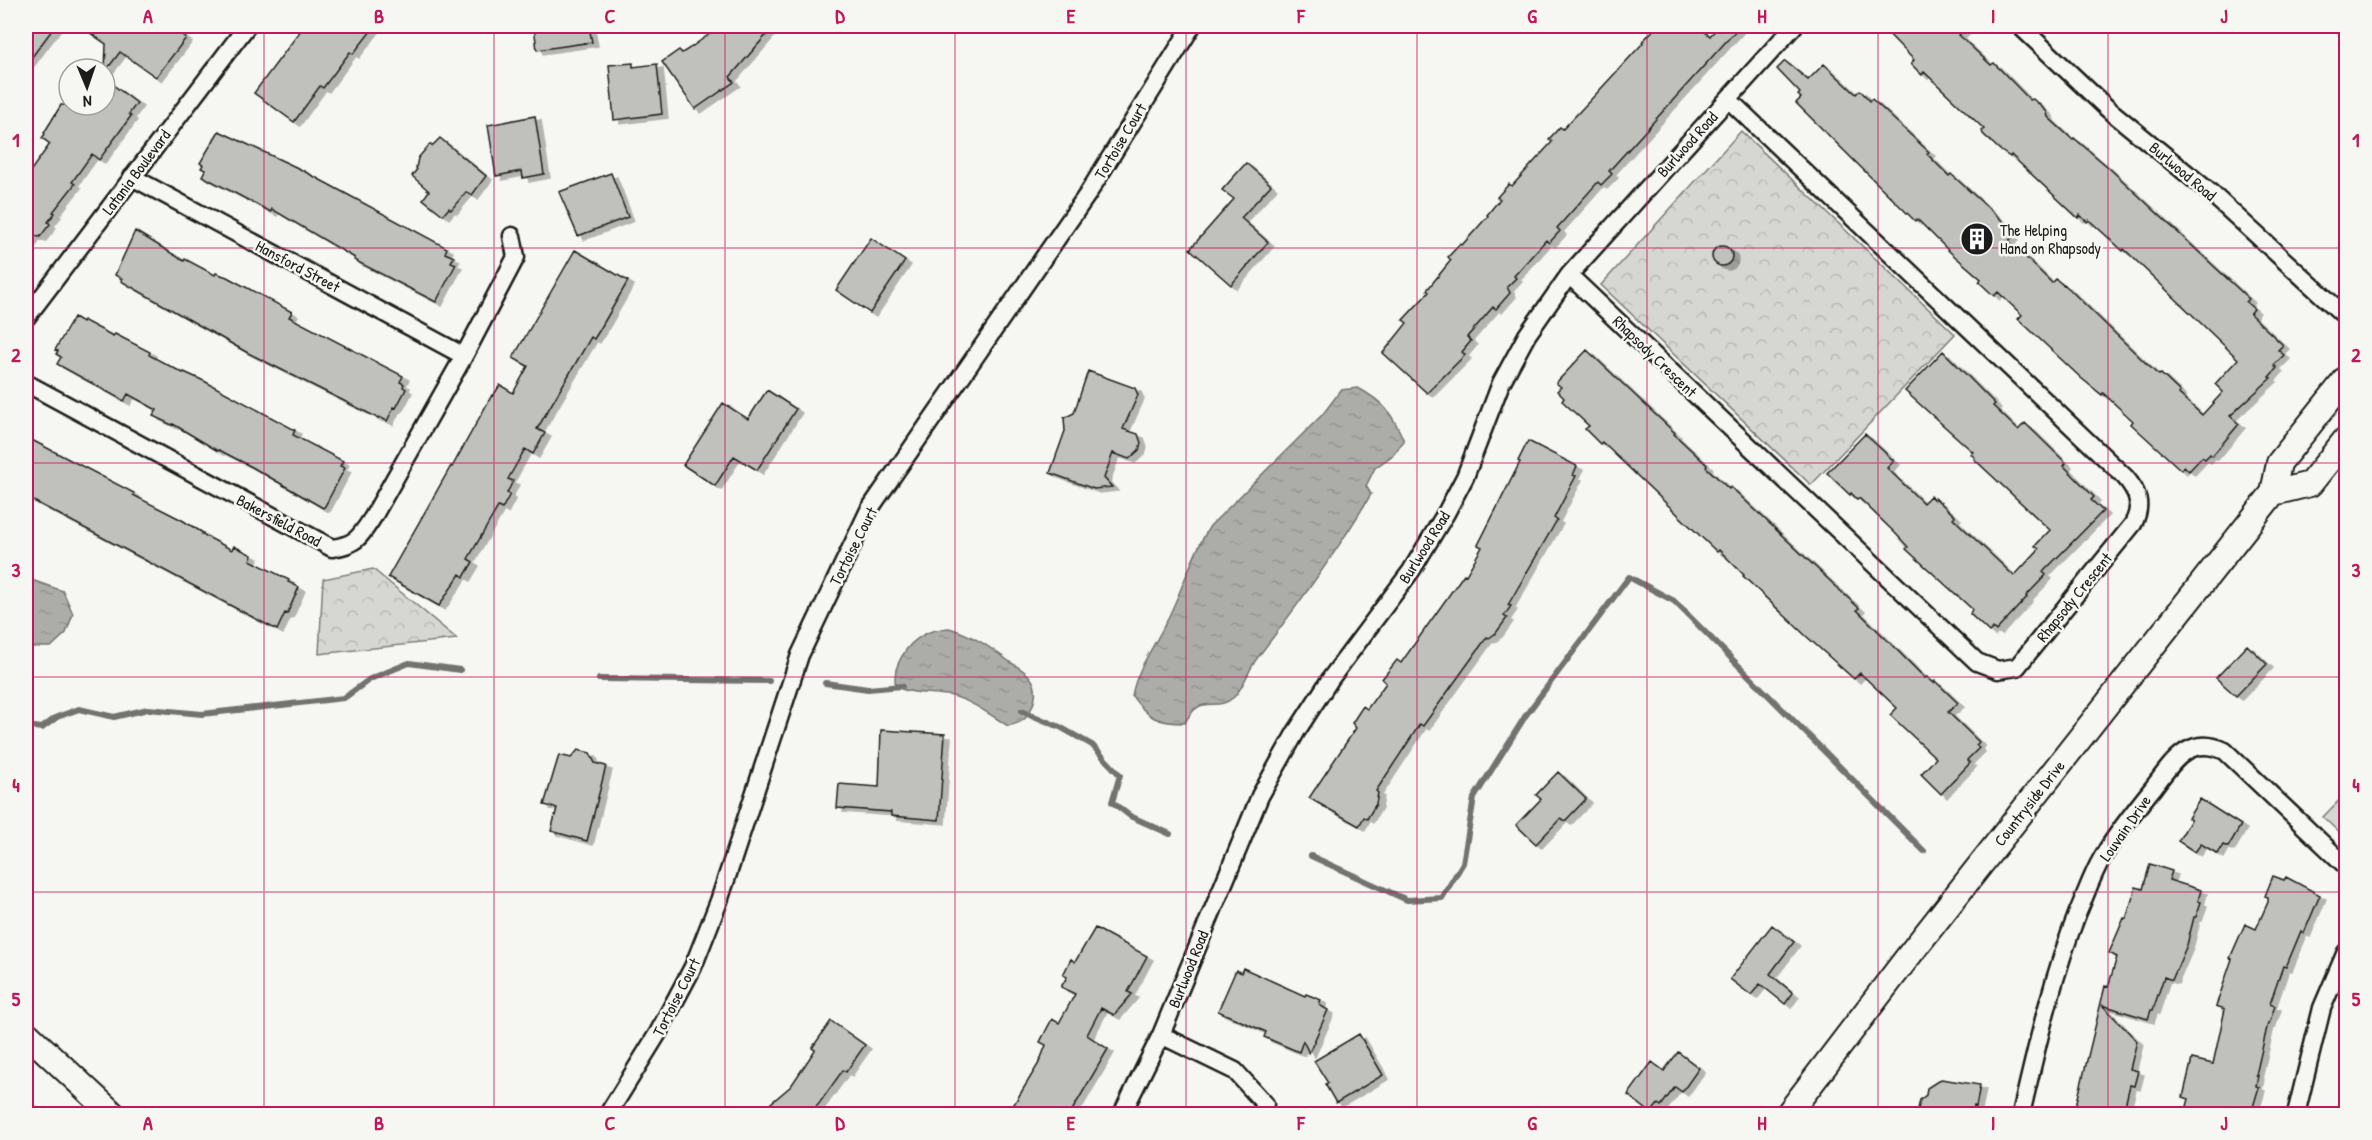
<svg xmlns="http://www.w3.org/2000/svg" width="2372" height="1140" font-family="'Patrick Hand',sans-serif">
  <defs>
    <pattern id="grass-tufts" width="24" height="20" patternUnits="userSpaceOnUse" patternTransform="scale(1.5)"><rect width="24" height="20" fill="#d6d6d2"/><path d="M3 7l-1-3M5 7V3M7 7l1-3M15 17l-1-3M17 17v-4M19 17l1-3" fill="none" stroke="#b7b7b4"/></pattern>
    <pattern id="park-crowns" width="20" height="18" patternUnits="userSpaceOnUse" patternTransform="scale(1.5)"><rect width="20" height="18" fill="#d6d6d2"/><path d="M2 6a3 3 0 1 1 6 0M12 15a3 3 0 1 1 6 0" fill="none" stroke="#b7b7b4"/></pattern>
    <pattern id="water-ripples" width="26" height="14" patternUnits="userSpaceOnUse" patternTransform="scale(1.5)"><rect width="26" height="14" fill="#acaca9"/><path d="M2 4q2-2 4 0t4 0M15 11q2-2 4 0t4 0" fill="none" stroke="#939391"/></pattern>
    <filter id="shadow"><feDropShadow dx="6" dy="4" stdDeviation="0" flood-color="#0004"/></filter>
  </defs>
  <rect width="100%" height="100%" fill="#f6f6f2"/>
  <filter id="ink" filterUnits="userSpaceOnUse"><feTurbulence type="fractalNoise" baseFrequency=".0167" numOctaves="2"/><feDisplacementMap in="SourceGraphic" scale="12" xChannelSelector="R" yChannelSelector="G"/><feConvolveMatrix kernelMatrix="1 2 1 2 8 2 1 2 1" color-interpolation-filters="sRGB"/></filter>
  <g filter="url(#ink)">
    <!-- grass -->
    <path fill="url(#grass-tufts)" stroke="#797977" stroke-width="1.5" d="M26,1098L44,1114H26Z"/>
    <!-- park -->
    <path fill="url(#park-crowns)" stroke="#797977" stroke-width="1.5" d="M1741,131L1955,334L1811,485L1601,285Z
      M373,569L457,639L319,654L323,579Z
      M2346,793V839L2323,817Z"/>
    <!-- water -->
    <path fill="url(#water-ripples)" stroke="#727271" stroke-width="1.5" d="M1358,388C1384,402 1392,413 1404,441L1393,455L1375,468L1366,486L1371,494C1338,551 1298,605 1258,657C1249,668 1243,689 1234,697C1215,714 1201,691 1185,723C1157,723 1148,718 1132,696C1137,668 1153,649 1165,624C1182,592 1191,556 1210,526L1323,414L1341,390Z
      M26,578L63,591L73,614L66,633L51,647H26Z
      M949,628C973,635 991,648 1010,662C1018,667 1028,672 1032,680C1037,688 1036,699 1032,707C1027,720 1021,723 1008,726C990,715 974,702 953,696C934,692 914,695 896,687C891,667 907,643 925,634C932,630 941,629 949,628Z"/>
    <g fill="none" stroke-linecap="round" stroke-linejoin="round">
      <!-- stream -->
      <path stroke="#727271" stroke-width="6" d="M599,679L769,681
        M825,683L868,689L902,686
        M1022,711L1060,727L1092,745L1120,775L1112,802L1130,816L1170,834
        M26,726L42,728L57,717L79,709L114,717L148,709L202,714L344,698L370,679L409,663L460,670
        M1311,856L1407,900L1442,898L1463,863L1474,798L1526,715L1629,577L1674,601L1924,851"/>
    </g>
    <!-- building -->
    <path fill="#c0c0bd" stroke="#1c1c1c" stroke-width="1.5" filter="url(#shadow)" d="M26,26H55L26,65Z
      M80,26H169L186,38L156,77L120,52L105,72L106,44Z
      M304,26H375L353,54L350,52L323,88L320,86L294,122L254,93Z
      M534,26H589L592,42L537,50Z
      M721,26H774L730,77L734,82L695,109L662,62L679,50L682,53L690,48Z
      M1657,26H1698L1710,36L1719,26H1740L1609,171L1612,174L1601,185L1598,182L1557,228L1560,231L1549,243L1546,240L1514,276L1516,278L1507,287L1510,293L1496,309L1493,307L1467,337L1471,341L1462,352L1465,355L1427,393L1383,353L1407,323L1403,320L1429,292L1427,290L1451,260L1448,257L1460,244L1462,245L1488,216L1487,215L1500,199L1497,197L1509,184L1512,186L1552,142L1549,139L1560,127L1563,129L1596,94L1643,43L1642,42Z
      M1881,26H1968L1959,35L1991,65L1994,63L2030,100L2033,99L2047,112L2048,117L2073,140L2074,138L2108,167L2249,299L2246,302L2254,309L2250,314L2283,345L2278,350L2284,355L2274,365L2277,368L2269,377L2271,378L2230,416L2239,424L2212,456L2210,454L2205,459L2202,457L2189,471L2184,466L2181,470L2131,424L2133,421L2103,393L2102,395L2081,378L2028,328L2018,319L2022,315L1998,292L1994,296L1979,282L1981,279L1951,253L1917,219L1915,221L1796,103L1801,98L1798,95L1800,93L1777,69L1785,61L1808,80L1824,64L1856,94L1860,90L1870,101L1872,99L1929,152L1927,154L1949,176L1951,174L2009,227L2006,230L2013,236L2009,241L2052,283L2056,279L2063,285L2064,284L2155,372L2159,375L2161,374L2180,392L2179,394L2202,415L2223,392L2215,384L2238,359L2124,249L2123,251L2089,220L2087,222L2080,215L2078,218L2011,155L2010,157L2001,151L1983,134L1982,131L1984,129L1924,72L1922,75L1911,64L1914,60Z
      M633,63V67L657,64L662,114L614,120L609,65Z
      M105,79L137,103L129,114L131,116L99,160L92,154L72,182L75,184L53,212L55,213L48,222L50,224L40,237L34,236L26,248V177L50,144L42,138L45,134L44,133L61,105H105Z
      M535,116L544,174L523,178L522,171L496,176L488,125Z
      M219,131L300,169L447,248L445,253L454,257L451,262L456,264L436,302L354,260L355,258L272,209L271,212L202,176L205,170L201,168L203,165L200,163Z
      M440,138L486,176L472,195L466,192L451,210L449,208L443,215L423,199L429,191L412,176L417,169L416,168L418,158L430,144L432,146Z
      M1246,163L1271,185L1241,218L1268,242L1231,285L1190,249L1234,199L1222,190Z
      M611,173L628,217L578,236L559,192Z
      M135,231L184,261L185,259L215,275L216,273L227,277L292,312L289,317L403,376L400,382L404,384L403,387L406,389L396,408L394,407L387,421L379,417L378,418L248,353L121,281L122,279L115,275Z
      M871,238L905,261L870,313L836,290Z
      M1712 256a10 10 0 1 1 20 0a10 10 0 1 1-20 0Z
      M575,250L628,281L599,331L594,339L591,337L537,429L545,433L533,454L525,449L508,479L513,481L507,493L510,494L502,509L498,507L468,559L473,562L464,577L460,574L439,606L388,577L451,466L452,467L492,395L493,396L500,385L513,393L528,366L513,358Z
      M74,317L82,322L83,320L113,336L115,334L150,352L149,355L183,373L184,372L204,381L295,430L293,435L343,461L340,466L345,468L325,506L323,508L252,467L219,450L218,451L173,424L172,425L153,416L157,410L128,394L124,401L57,364L61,357L56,354L58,351L55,350Z
      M1587,350L1675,433L1674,434L1707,465L1706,467L1729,489L1731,487L1846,596L1859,608L1857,610L1925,678L1927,677L1934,683L1935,681L1958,703L1948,712L1979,742L1976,745L1979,748L1967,760L1970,763L1941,794L1921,774L1936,758L1890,715L1897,708L1860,673L1854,679L1806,636L1743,576L1744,575L1719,550L1717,552L1602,442L1600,444L1585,429L1589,426L1562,401L1564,398L1557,391L1561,387L1556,383Z
      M1943,351L1995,404L1993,406L2018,430L2025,423L2066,463L2064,466L2094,497L2091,500L2103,511L2043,572L2046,575L2026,596L2027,597L1996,631L1993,628L1989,632L1970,614L1972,609L1906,549L1908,547L1895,533L1859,498L1857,499L1851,493L1850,495L1827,473L1865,434L1894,461L1887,468L1923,503L1930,496L1934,500L1935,498L1955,516L1953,518L1959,524L2014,576L2039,549L2035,546L2050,530L1974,459L1975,458L1971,454L1973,452L1905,391Z
      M1088,371L1135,388L1138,395L1123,429L1138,434L1141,443L1139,450L1129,459L1113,453L1104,478L1112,487L1094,489L1050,473L1065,431L1064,418L1074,413Z
      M767,390L796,409L757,470L734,456L715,486L683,465L723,403L748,419Z
      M26,437L134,493L133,495L182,520L203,533L202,534L232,550L234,546L252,555L250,560L289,580L288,582L299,587L287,614L285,613L277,630L26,497Z
      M1528,441L1577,466L1573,475L1576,476L1554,518L1557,520L1508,605L1511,606L1504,616L1507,618L1496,633L1489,638L1487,637L1423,726L1420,724L1376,791L1378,793L1376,804L1367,819L1364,817L1359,826L1309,798L1356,728L1352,723L1363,706L1367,709L1386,683L1382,679L1397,660L1401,663L1464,574L1466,575L1482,547L1478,545L1520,462L1518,461Z
      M2247,645L2267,664L2236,696L2216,678Z
      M881,730L945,734L939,820L891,816V812L837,808L839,784L879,787Z
      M578,750L590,753L595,763L606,766L587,841L551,831L557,808L544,805L559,755L571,758Z
      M1558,772L1586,799L1565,821L1561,818L1536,844L1516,825L1541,799L1536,795Z
      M2200,799L2241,825L2228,847L2223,845L2218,854L2201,844L2195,852L2178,841L2191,820L2188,818Z
      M2150,864L2172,871L2169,880L2201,890L2198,901L2201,902L2196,917H2194L2187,945L2172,980L2164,977L2153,1010H2151L2148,1019L2102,1005L2137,1041L2130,1069L2138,1071L2134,1086L2130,1085L2123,1114H2074L2105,986L2108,987L2117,957L2109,953L2124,918L2126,919L2136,887L2143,889Z
      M2273,876L2284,880L2286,877L2320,895L2304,933L2301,931L2286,967L2283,966L2270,1004L2275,1006L2269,1024L2268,1023L2256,1075H2258L2256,1086L2259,1087L2251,1114H2185L2189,1099L2183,1097L2192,1059L2213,1064L2225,1009L2216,1006L2232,959L2230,958L2245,924L2256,929L2268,902V897L2265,896Z
      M1772,925L1794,942L1770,974L1793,993L1785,1004L1760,984L1751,995L1730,979Z
      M1095,928L1147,956L1128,992L1132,994L1114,1015L1101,1008L1087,1035L1108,1049L1070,1114H1008L1039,1063L1046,1045L1040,1042L1052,1019L1059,1023L1075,994L1061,987L1067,977L1063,975L1071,959L1075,962Z
      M1243,968L1305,996L1306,994L1321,1000L1319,1005L1328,1010L1309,1053L1303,1041L1299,1052L1264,1037L1266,1032L1218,1011L1236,970L1241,973Z
      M831,1021L865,1045L846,1072L843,1070L818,1105L807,1114H758L791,1086L815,1050L812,1048Z
      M1359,1034L1383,1075L1336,1103L1325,1084L1328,1083L1314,1061Z
      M1678,1052L1699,1068L1682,1092L1675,1087L1661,1106L1658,1104L1651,1113L1628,1095L1652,1062L1664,1071Z
      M1941,1079L1980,1085L1976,1107L1974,1106L1972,1114H1917L1920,1100L1926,1095L1927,1088Z"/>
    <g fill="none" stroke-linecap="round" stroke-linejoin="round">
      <defs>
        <path id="street" d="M2020,26L2108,109L2212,194L2346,317
          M132,177L464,356
          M1569,275L1977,662L1998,670L2017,667L2133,524C2143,505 2138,492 2125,477L1728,99
          M26,318L247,26
          M26,383L332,548C356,545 360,537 373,517L464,356L516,257L512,236
          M1161,1035L1235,1071L1265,1104
          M608,1114L658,1033L693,967L719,901L800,655L869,510L1087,195L1192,26
          M1122,1114L1161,1035L1260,796L1296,732L1331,678L1411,571L1446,513L1465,477L1501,383L1527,335L1569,275L1794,26
          M2021,1114C2037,1046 2052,978 2078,912C2086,894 2092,875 2102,858C2117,833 2135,810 2153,788C2173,762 2189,734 2225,751L2346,866
          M2296,1114L2322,1008L2346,952"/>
        <path id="secondary" d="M2273,493L2310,484L2346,439
          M26,1033L113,1114
          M1788,1114L1907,958L2273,493L2279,463L2346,379"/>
      </defs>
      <!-- street casing -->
      <use href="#street" stroke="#1c1c1c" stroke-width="21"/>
      <!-- secondary casing -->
      <use href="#secondary" stroke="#1c1c1c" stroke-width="28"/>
      <!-- street -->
      <use href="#street" stroke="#f6f6f2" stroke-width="16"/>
      <!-- secondary -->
      <use href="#secondary" stroke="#f6f6f2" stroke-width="24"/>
    </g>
  </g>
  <!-- grid -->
  <path fill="none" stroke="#c2185b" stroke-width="1.5" stroke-opacity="0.55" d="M264,26V1114M494,26V1114M725,26V1114M955,26V1114M1186,26V1114M1417,26V1114M1647,26V1114M1878,26V1114M2108,26V1114M26,248H2346M26,463H2346M26,677H2346M26,892H2346"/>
  <!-- icons -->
  <defs>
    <symbol id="building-disc" viewBox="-11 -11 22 22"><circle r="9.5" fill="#1c1c1c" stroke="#f6f6f2"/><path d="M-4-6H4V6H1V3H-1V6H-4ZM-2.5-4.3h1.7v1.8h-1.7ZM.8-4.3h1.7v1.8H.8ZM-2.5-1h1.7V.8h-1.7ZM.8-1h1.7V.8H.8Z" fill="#fff"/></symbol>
  </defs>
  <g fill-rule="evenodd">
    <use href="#building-disc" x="1958" y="220" width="38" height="38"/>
  </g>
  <g text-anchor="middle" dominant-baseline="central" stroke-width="5" stroke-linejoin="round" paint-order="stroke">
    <!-- street labels -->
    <g font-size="16" fill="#1c1c1c" stroke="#f6f6f2">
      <text transform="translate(1120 141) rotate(-59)">Tortoise Court</text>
      <text transform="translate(1687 144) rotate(-48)">Burlwood Road</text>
      <text transform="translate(2183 171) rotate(40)">Burlwood Road</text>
      <text transform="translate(136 172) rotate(-53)">Latania Boulevard</text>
      <text transform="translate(298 266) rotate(28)">Hansford Street</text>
      <text transform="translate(1655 356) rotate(44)">Rhapsody Crescent</text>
      <text transform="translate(279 520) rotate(28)">Bakersfield Road</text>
      <text transform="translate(853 546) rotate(-63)">Tortoise Court</text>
      <text transform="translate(1424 547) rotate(-58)">Burlwood Road</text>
      <text transform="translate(2074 597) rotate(-51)">Rhapsody Crescent</text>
      <text transform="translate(2029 803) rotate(-52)">Countryside Drive</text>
      <text transform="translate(2125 828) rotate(-55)">Louvain Drive</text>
      <text transform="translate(1188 969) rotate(-68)">Burlwood Road</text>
      <text transform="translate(676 997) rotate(-63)">Tortoise Court</text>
    </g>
    <!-- poi labels -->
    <g font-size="16" fill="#1c1c1c" stroke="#f6f6f2" text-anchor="start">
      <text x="2000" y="230">The Helping<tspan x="2000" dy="18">Hand on Rhapsody</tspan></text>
    </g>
  </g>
  <!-- margin -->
  <rect width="2372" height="1140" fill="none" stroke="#f6f6f2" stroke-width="66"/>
  <!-- north arrow -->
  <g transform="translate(87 87) rotate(178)"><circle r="28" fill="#f6f6f2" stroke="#9f9f9c" stroke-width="1.5"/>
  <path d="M0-4.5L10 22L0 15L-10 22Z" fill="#1c1c1c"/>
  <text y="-9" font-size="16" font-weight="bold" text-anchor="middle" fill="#1c1c1c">N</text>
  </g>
  <rect x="33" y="33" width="2306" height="1074" fill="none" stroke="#c2185b" stroke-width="2"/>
  <g font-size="20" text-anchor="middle" font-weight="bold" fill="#c2185b">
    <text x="148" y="23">A</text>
    <text x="379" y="23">B</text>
    <text x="610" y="23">C</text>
    <text x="840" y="23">D</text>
    <text x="1071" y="23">E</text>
    <text x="1301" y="23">F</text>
    <text x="1532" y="23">G</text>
    <text x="1762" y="23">H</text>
    <text x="1993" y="23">I</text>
    <text x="2224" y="23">J</text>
    <text x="16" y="147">1</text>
    <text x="2356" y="147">1</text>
    <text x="16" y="362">2</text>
    <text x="2356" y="362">2</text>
    <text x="16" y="577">3</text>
    <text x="2356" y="577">3</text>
    <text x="16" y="792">4</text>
    <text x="2356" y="792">4</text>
    <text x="16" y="1006">5</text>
    <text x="2356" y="1006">5</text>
    <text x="148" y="1130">A</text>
    <text x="379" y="1130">B</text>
    <text x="610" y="1130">C</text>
    <text x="840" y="1130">D</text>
    <text x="1071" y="1130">E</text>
    <text x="1301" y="1130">F</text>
    <text x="1532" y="1130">G</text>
    <text x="1762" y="1130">H</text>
    <text x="1993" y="1130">I</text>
    <text x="2224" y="1130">J</text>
  </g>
</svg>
